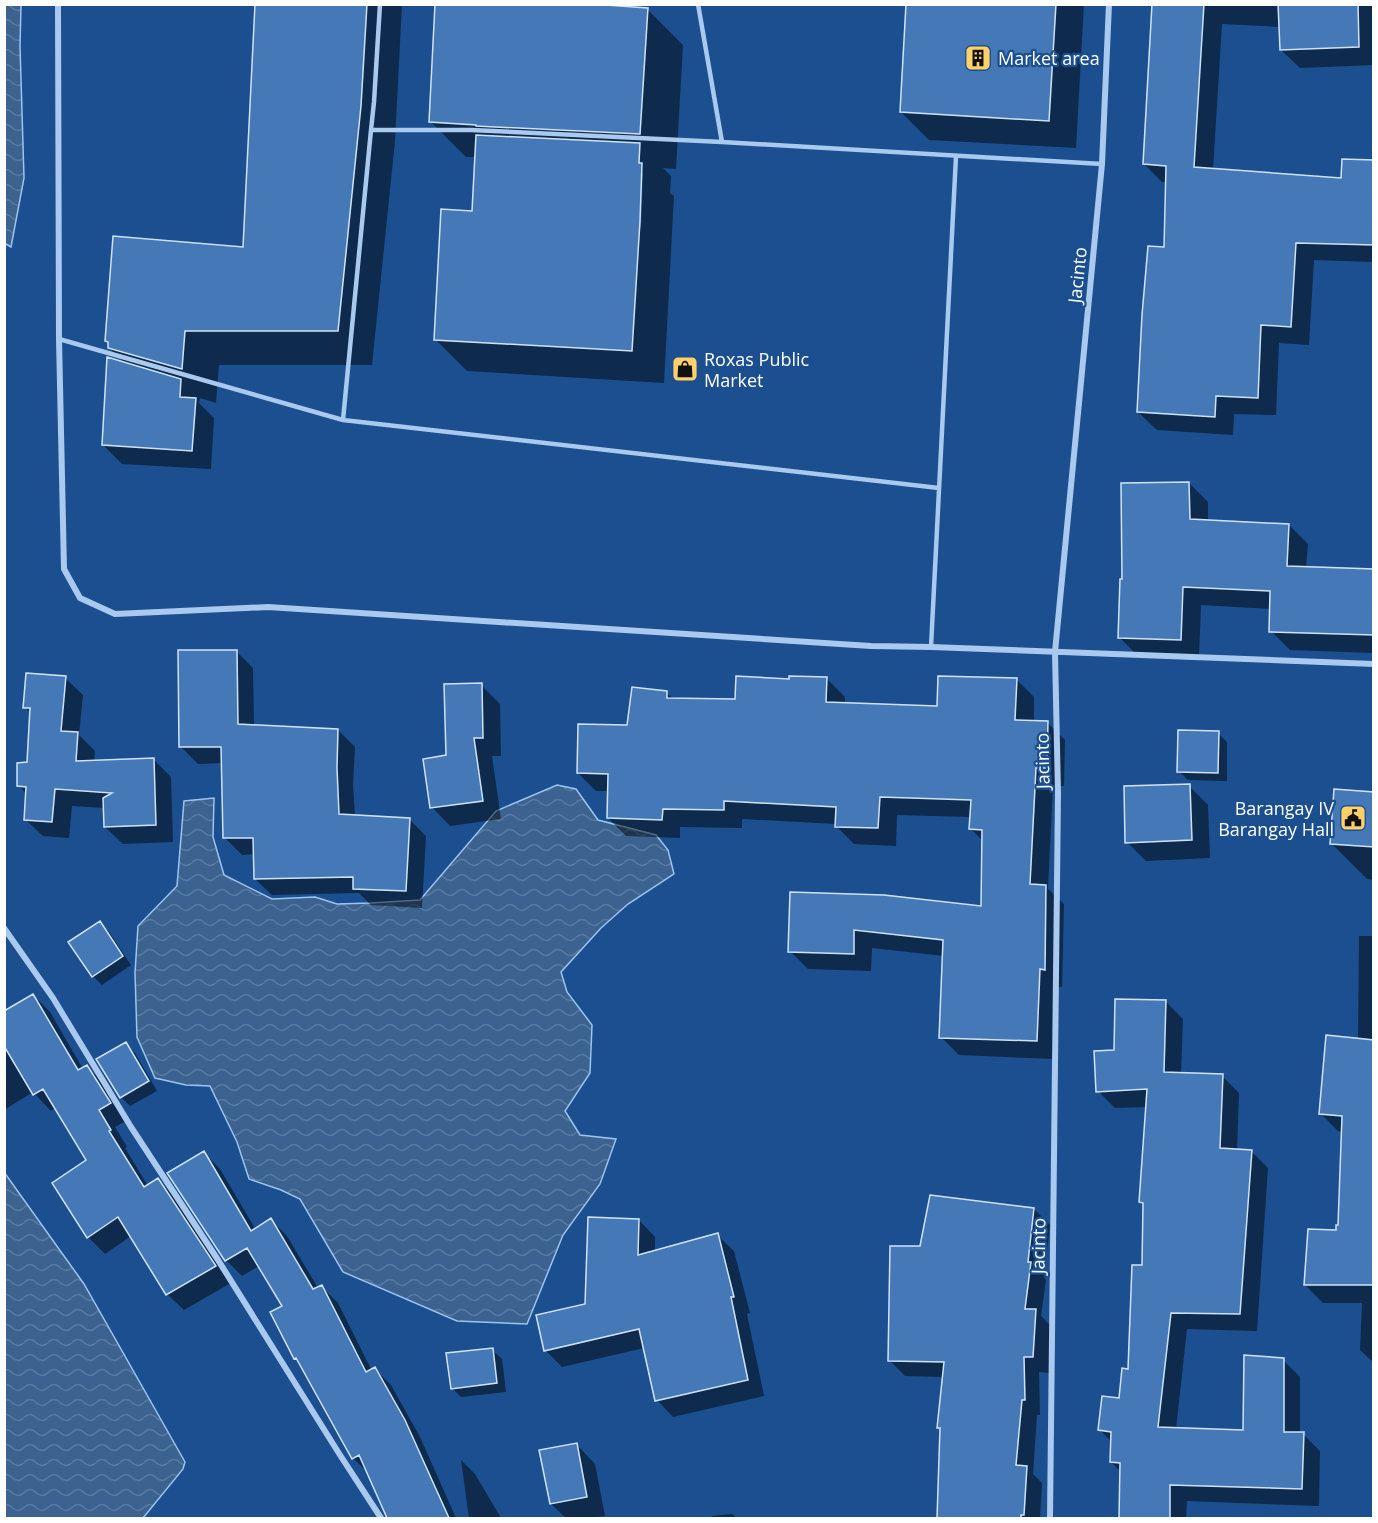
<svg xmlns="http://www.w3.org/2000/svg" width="1378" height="1523" font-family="'Open Sans',sans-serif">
  <defs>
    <pattern id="water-waves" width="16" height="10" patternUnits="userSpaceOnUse" patternTransform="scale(1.5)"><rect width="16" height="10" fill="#3c6290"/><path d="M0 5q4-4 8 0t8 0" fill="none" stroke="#597aa1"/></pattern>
  </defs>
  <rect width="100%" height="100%" fill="#1b4f8f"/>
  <!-- water -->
  <path fill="url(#water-waves)" stroke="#9cc4f0" stroke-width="1.5" d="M4,5H21L20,46L24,178L11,247L4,243Z
    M557,785L576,789L598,820L656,835L668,850L674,874L628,904L601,928L561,972L567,992L592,1025L590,1073L565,1111L580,1135L616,1139L600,1184L563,1235L527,1324L457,1321L343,1272L300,1199L281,1190L249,1179L237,1142L210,1086L186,1085L155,1078L137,1037L135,973L138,926L177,886L184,801L214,798L213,837L224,875L272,899L315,897L337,904L371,903L420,900L496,811Z
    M4,1172L84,1284L185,1462L183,1469L143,1518H5Z"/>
  <!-- shadow -->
  <path fill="#0007" fill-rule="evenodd" d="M256,4H402L395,141L372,365H219L216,403L200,398L199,403L214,418L211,469L122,464L103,445L126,364L109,348V344L106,341L244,249Z
    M907,4H1084L1076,148L929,140L901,112Z
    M1165,4H1374V65L1300,68L1281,50L1280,27L1222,24L1213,170L1374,191V262L1314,260L1309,345L1279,343L1276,415L1234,414L1233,435L1157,430L1138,412L1165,249L1167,182H1162L1144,164Z
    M647,9L683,45L676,169L663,168L671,176L670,193L674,196L664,383L467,371L435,339L473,212L476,157H466L430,121ZM640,173H643L641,228H638Z
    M1189,483L1208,502V521L1289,525L1308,544L1306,568L1374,571V653L1290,650L1271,631V609L1201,605L1199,658L1138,656L1119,637L1124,580Z
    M236,651L253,668L254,726L338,730L355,747L353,785L355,816L409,819L426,836L422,908L371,905L359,893L272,895L255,879V854L242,855L225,838L223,763L198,764L181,747Z
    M65,678L83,695L79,735L95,751L94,762L154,760L171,777L173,842L123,844L105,827V808L72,806L69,838L43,836L25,819L27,794L18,785L28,764L31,713L25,707Z
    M827,679L845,697V704L938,708L1016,679L1034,697V722H1047L1065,740L1064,786L1053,785L1048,889L1064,904L1062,987H1057L1055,1059L959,1055L941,1037L944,956L872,948L871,971L808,969L790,951L792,893L982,907L984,842L971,829V817L897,815L896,846L854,844L836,826V824L742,819V828L680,827V838L626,836L608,818L609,791H596L578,773L667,693L673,699L737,701L791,680Z
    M481,685L500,704L501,756H492L501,819L450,826L432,807L447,757Z
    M1218,733L1227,742V781L1188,780L1179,771Z
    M1189,786L1208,805L1210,858L1146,861L1127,842Z
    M1374,793V880L1367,879L1332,844Z
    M100,923L109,932L131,965L102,985L93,976Z
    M1359,936H1374V1363L1360,1350L1362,1303H1323L1305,1285L1338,1232L1340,1226L1343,1132L1338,1131L1320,1113L1358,1040Z
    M33,995L50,1012L83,1069L87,1067L104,1083L126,1121L115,1127L127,1147L125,1148L148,1186L158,1180L175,1197L231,1283L184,1310L167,1294L131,1236L105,1254L88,1237V1161L56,1107L51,1111L33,1092L4,1110V1013Z
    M1166,1002L1183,1019L1181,1074L1222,1076L1239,1093L1237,1150L1251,1151L1268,1168L1257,1331L1187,1329L1176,1429L1245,1432L1283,1360L1300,1377V1434H1303L1320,1451L1319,1506L1187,1501L1186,1518H1120L1121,1472L1111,1462L1112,1442L1099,1429L1120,1400L1129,1370L1143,1267L1144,1206L1140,1202L1148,1107L1115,1108L1098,1091L1115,1051Z
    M126,1044L135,1053L157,1091L130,1106L121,1097Z
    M204,1153L220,1169L256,1230L271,1220L287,1236L318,1288L322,1287L338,1303L372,1371L375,1369L391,1385L420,1437L456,1518H393L385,1511L369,1474L353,1458L300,1362L295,1358L284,1306L259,1266L242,1276L226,1260Z
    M1034,1209L1050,1225L1044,1277L1046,1280L1041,1316L1052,1327L1049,1373L1039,1372L1040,1415H1037L1033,1474L1042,1483L1040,1518H934H938L941,1430L939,1427L944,1377L905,1376L889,1360L921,1248Z
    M639,1220L655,1237V1252L717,1235L734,1251L750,1313L747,1314L764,1396L673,1417L657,1400L644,1348L562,1367L546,1351L587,1305Z
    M492,1350L502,1359L506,1392L461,1397L452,1388Z
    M577,1445L595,1464L605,1516L591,1518H566L551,1504Z
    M461,1460L475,1474L501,1518H469Z
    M732,1514L737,1518H712V1516Z"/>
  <!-- building -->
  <path fill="#4478b7" stroke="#cfe3fa" stroke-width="1.5" d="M255,4H367L361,106L338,331H185L182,369L108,348V342L105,341L113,236L243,247Z
    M435,4H591L648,8L640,134L476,126V125L429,122Z
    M906,4H1056L1049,121L900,112Z
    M1152,4H1204L1194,167L1341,178L1342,159L1374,160V245L1296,243L1291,327L1261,325L1258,398L1216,396L1215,417L1137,412L1142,315L1148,246L1164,247L1166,166L1143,164Z
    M1278,4H1358L1359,47L1280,50Z
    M476,135L640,143L639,163H642L640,221L632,351L434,340L441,209L472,211Z
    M107,357L181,379L180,397L196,398L192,451L102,445Z
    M1189,482L1190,519L1289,524L1287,566L1374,569V635L1269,632L1270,591L1183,587L1181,640L1118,638L1120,579H1122L1121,483Z
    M178,650H237L238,724L338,729L337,768L339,814L410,818L406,891L353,889V877L254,879L253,838H223L221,747H179Z
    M26,673L66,676L61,731L78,732L76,761L154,758L156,825L104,827L103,798L112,793L55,789L52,822L24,820L26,787L17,786V763L27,762L30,708H23Z
    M736,676L789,679V676L827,677L826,702L937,706L938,676L1017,678L1015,720L1048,721L1047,768H1036L1030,884L1046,885L1045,970L1040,969L1037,1041L939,1038L943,940L854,930V954L788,952L790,892L884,895L981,906L982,830L969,829L971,800L880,797L878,828L835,827L836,807L724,801V810L663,809L662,820L607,818L608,774L577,773L578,724L627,725L632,687L667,691V698L735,699Z
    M482,683L483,738H474L483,801L430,808L423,759L446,755L444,684Z
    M1178,730L1219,731L1218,773L1177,772Z
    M1190,784L1192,840L1125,843L1124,786Z
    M1334,789L1374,792V847L1330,844Z
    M100,921L123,956L92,977L68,942Z
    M33,994L78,1070L87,1065L111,1103L99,1110L111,1130L109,1131L144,1187L158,1178L216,1266L166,1295L118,1217L87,1238L52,1183L86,1160L43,1089L33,1095L4,1046V1011Z
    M1115,999L1166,1000L1164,1072L1223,1074L1220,1148L1252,1150L1240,1314L1171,1313L1158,1427L1243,1430L1244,1355L1284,1358V1432H1304L1302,1489L1170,1485V1518H1119L1120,1463L1110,1462L1111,1432L1098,1430L1102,1396L1119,1398L1122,1368L1128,1369L1132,1265H1142L1143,1203L1139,1202L1147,1089L1096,1092L1094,1051L1114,1050Z
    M1326,1035L1374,1040V1285H1304L1308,1229L1336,1230V1225H1338L1342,1116L1319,1114Z
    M126,1042L149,1081L120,1098L96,1059Z
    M204,1151L251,1231L271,1218L313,1289L322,1285L366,1372L375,1367L405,1420L449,1518H387L359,1455L352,1459L296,1358L294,1359L270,1312L282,1306L247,1248L225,1261L167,1173Z
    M930,1195L1034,1208L1028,1262H1031L1025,1309H1036L1033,1357H1024L1025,1400H1022L1016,1465L1027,1466L1024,1515H1021V1518H937L940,1428H937L944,1362L888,1361L890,1246H920Z
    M588,1217L639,1219L638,1255L718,1233L734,1297H731L748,1380L655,1401L639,1329L544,1351L536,1315L585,1304Z
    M493,1348L497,1383L451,1389L446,1353Z
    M577,1443L587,1497L550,1504L539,1450Z"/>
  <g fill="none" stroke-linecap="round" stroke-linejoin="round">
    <!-- lane -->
    <path stroke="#a9c9ee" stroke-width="4.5" d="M380,4L374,102L371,130H471L722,142L1102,164
      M698,4L722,142
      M59,339L343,420L939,488
      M343,420L371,130
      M931,647L956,156"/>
    <!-- street -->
    <path stroke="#a9c9ee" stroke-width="6" d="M58,4L59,339L64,569L80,598L115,614L268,607L871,646L931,647L1374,664
      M4,928L53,998L131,1127L218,1260L340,1455L381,1518
      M1050,1518L1058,793L1055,652L1102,164L1109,4"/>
  </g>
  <!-- icons -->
  <defs>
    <symbol id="building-square" viewBox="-11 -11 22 22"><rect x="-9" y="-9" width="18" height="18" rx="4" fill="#ffd166" stroke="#1b4f8f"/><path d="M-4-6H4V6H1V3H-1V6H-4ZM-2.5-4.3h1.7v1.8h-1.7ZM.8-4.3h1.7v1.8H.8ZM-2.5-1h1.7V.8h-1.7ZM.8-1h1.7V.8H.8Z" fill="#111"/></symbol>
    <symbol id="shop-square" viewBox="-11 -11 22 22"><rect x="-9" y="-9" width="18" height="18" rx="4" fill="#ffd166" stroke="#1b4f8f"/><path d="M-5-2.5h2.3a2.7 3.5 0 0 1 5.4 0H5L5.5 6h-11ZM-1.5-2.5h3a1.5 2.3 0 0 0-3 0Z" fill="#111"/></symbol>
    <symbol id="civic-square" viewBox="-11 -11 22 22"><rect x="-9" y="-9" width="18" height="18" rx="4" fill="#ffd166" stroke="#1b4f8f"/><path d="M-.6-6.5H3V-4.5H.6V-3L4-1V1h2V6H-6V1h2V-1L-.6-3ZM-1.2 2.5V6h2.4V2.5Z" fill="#111"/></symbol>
  </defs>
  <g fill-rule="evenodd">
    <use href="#building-square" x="963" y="43" width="30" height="30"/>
    <use href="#shop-square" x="670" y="354" width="30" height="30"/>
    <use href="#civic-square" x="1338" y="803" width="30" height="30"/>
  </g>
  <g text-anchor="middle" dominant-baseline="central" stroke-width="4.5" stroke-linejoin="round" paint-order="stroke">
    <!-- poi labels -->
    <g font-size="18" fill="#fff" stroke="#1b4f8f" text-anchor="start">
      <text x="998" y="58">Market area</text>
      <text x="704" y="359">Roxas Public<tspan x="704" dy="21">Market</tspan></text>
      <text x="1334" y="808" text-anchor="end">Barangay IV<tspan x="1334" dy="21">Barangay Hall</tspan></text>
    </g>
    <!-- street labels -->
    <g font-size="18" fill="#fff" stroke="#1b4f8f">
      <text transform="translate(1077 275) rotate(-84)">Jacinto</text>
      <text transform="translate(1042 761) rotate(-91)">Jacinto</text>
      <text transform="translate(1038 1246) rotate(-89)">Jacinto</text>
    </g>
  </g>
  <!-- border -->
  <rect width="1378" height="1523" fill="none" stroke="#ffffff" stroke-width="12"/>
</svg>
